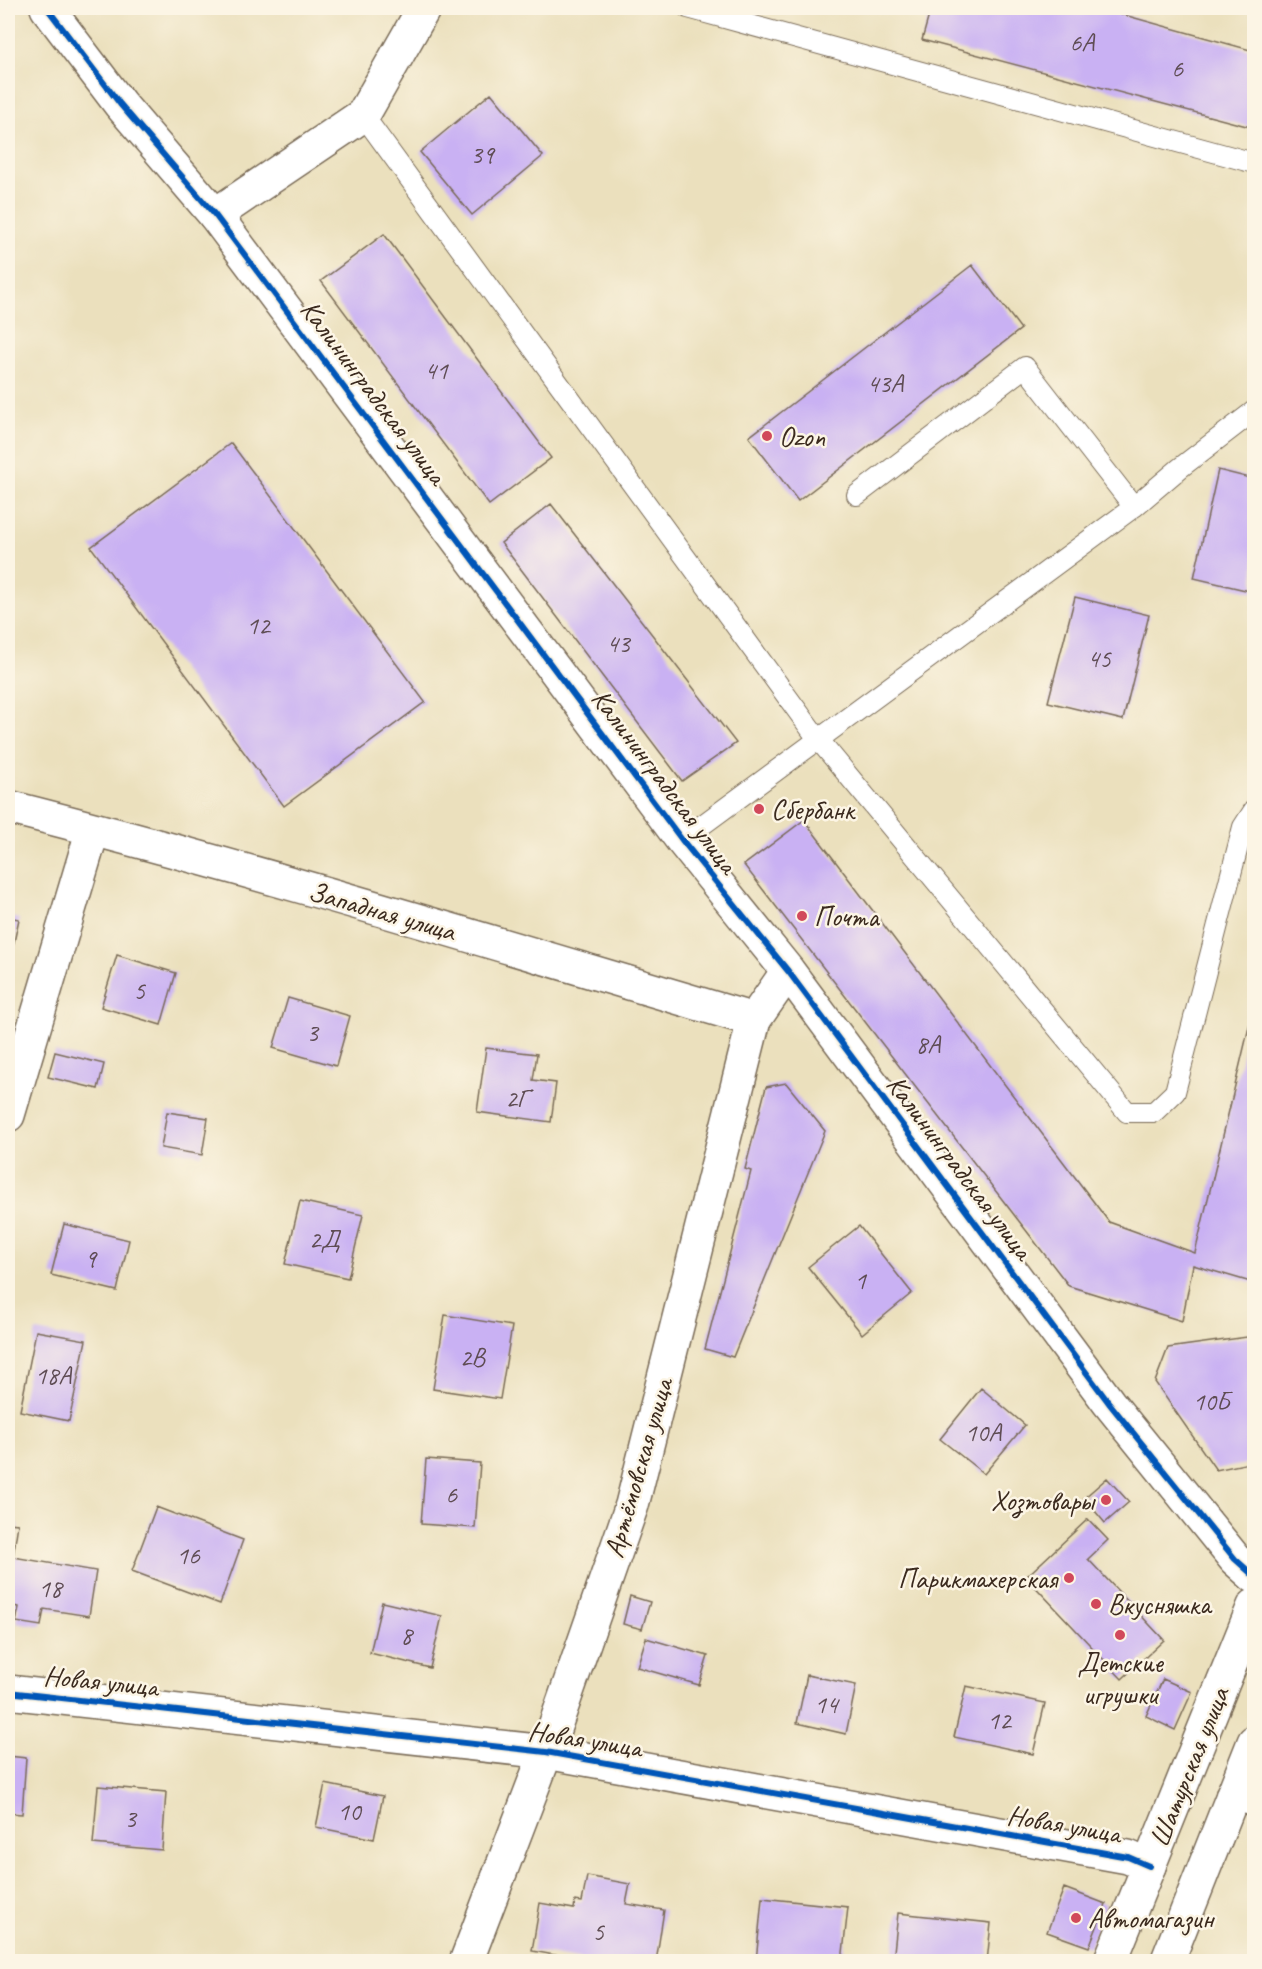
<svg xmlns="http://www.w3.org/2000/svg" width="1262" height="1969" font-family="Caveat,sans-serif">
  <rect width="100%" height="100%" fill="#fcf5e5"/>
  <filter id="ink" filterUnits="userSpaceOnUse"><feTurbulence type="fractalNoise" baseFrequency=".0167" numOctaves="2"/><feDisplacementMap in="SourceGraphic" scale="12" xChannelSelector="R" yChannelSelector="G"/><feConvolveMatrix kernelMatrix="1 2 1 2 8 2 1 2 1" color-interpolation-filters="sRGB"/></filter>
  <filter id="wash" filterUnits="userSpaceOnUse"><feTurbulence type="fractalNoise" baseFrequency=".008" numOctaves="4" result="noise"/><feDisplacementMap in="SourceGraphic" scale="24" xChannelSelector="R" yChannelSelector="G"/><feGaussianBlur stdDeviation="1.35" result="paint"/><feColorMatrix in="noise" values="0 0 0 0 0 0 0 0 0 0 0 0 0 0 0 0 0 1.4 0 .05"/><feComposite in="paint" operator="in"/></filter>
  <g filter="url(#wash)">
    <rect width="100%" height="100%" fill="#ebe0bd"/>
    <g id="blocks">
      <!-- building -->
      <path fill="#c9b1f3" d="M931,8H1099L1254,51V128L922,40Z
        M491,93L543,156L472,215L420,152Z
        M384,234L551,458L489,505L321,281Z
        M972,265L1021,329L798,501L749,437Z
        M231,443L425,702L284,806L91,547Z
        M1218,470L1254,479V592L1194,578Z
        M551,504L736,743L682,781L501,543Z
        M1075,597L1149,615L1123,720L1048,702Z
        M804,820L1109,1222L1195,1253L1254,1006V1283L1193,1265L1182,1321L1069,1286L744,865Z
        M8,917L19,919L8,970Z
        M117,955L176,973L161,1025L101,1007Z
        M288,998L350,1016L336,1066L273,1048Z
        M486,1048L537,1054L533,1080L556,1083L551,1122L477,1112Z
        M55,1052L104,1064L98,1089L48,1077Z
        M786,1083L825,1131L733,1357L705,1349L751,1171L745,1169L766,1087Z
        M167,1112L208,1118L202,1155L161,1148Z
        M300,1201L363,1215L348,1278L285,1264Z
        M64,1224L129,1240L117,1291L51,1275Z
        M859,1226L912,1293L862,1334L808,1267Z
        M445,1315L512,1326L500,1399L433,1389Z
        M36,1331L86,1340L69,1421L20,1411Z
        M1254,1336V1462L1216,1470L1155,1382L1168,1348Z
        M981,1388L1025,1425L984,1474L940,1439Z
        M426,1459L480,1463L475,1528L421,1524Z
        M1107,1478L1129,1502L1105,1523L1084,1498Z
        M156,1507L243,1540L220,1604L132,1571Z
        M1088,1519L1108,1540L1088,1559L1164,1640L1122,1679L1026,1577Z
        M8,1523L18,1524L13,1557L96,1571L89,1616L44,1609L41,1626L16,1622L19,1607L8,1605Z
        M630,1596L650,1602L642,1629L623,1624Z
        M382,1602L442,1616L430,1668L370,1653Z
        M646,1638L708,1656L699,1685L637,1667Z
        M807,1675L856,1685L846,1734L797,1723Z
        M1163,1679L1192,1692L1175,1730L1146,1716Z
        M966,1686L1045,1703L1033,1754L954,1737Z
        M8,1756L26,1758L22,1814L8,1813Z
        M325,1784L383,1796L374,1839L316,1827Z
        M98,1786L166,1792L162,1850L93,1844Z
        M587,1876L630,1884L626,1904L664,1910L656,1962H594L532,1951L540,1903L574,1909L575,1901L582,1902Z
        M1064,1888L1106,1904L1089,1947L1047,1932Z
        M762,1898L848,1907L842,1962H756Z
        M898,1913L991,1923L987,1962H893Z"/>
    </g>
  </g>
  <g filter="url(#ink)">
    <use href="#blocks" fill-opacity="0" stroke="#796a56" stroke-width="1.5"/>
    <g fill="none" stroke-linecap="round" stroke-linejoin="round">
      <defs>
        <path id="service" d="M688,8L1254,163
          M363,115L818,739L1127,1112H1154L1175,1092L1243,827L1254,810
          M857,495L1025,367L1134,507
          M682,840L1134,507L1180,468L1254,411"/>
        <path id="minor" d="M47,8L120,104L215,215L363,115L424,8
          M8,807C258,870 506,947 754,1020L632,1505L546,1752L466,1962
          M8,1115L93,829
          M8,1692L546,1752L1128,1857L1149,1866
          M1233,1794L1254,1799"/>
        <path id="tertiary" d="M215,215L682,840L788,971L1109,1403L1235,1559L1254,1576
          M754,1020L788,971"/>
        <path id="primary" d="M1110,1962L1254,1606
          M1167,1962L1254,1742"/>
      </defs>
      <!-- service casing -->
      <use href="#service" stroke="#796a56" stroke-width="22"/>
      <!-- minor casing -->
      <use href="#minor" stroke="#796a56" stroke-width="36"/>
      <!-- tertiary casing -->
      <use href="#tertiary" stroke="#796a56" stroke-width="36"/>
      <!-- primary casing -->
      <use href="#primary" stroke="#796a56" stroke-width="36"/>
      <!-- service -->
      <use href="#service" stroke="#fff" stroke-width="20"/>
      <!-- minor -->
      <use href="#minor" stroke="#fff" stroke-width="33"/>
      <!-- tertiary -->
      <use href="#tertiary" stroke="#fff" stroke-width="33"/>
      <!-- primary -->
      <use href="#primary" stroke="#fff" stroke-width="33"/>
      <defs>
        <path id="cycleway" d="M47,8L120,104L215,215L682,840L788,971L1109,1403L1235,1559L1254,1576
          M8,1692L546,1752L1128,1857L1149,1866"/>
      </defs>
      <!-- cycleway casing -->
      <use href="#cycleway" stroke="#fcf5e5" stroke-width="10"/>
      <!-- cycleway -->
      <use href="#cycleway" stroke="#0057b8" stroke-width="6"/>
    </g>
  </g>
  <!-- markers -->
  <g fill="#d1495b" stroke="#fcf5e5" stroke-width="2">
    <circle cx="767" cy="436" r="6"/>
    <circle cx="759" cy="809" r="6"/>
    <circle cx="802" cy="916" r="6"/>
    <circle cx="1106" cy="1500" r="6"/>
    <circle cx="1069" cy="1578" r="6"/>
    <circle cx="1096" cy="1604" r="6"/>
    <circle cx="1120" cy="1635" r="6"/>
    <circle cx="1076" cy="1918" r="6"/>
  </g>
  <g text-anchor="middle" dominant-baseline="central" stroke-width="5" stroke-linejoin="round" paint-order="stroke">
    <!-- number labels -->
    <g font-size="26" fill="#5e4c53">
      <text x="1082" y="42">6А</text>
      <text x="1177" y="68">6</text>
      <text x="482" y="154">39</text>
      <text x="436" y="370">41</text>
      <text x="885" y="383">43А</text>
      <text x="258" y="625">12</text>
      <text x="618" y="643">43</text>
      <text x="1099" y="658">45</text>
      <text x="139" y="990">5</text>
      <text x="312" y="1032">3</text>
      <text x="928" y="1044">8А</text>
      <text x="517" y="1098">2Г</text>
      <text x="324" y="1239">2Д</text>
      <text x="90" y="1258">9</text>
      <text x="860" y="1280">1</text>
      <text x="472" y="1357">2В</text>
      <text x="53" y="1375">18А</text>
      <text x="1211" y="1401">10Б</text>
      <text x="983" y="1432">10А</text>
      <text x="451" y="1494">6</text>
      <text x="188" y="1555">16</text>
      <text x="50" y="1588">18</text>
      <text x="406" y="1635">8</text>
      <text x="826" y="1704">14</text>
      <text x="999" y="1720">12</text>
      <text x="349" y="1811">10</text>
      <text x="130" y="1818">3</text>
      <text x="598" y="1931">5</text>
    </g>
    <!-- street labels -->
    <g font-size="28" fill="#3b2a1e" stroke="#fcf5e5">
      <text transform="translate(374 392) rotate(53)">Калининградская улица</text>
      <text transform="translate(665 781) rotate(53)">Калининградская улица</text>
      <text transform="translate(382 911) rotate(16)">Западная улица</text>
      <text transform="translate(960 1167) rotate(53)">Калининградская улица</text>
      <text transform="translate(638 1468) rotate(-74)">Артёмовская улица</text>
      <text transform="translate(101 1681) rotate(6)">Новая улица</text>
      <text transform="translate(585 1739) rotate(9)">Новая улица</text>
      <text transform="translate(1189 1767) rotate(-68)">Шатурская улица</text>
      <text transform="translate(1064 1824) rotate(10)">Новая улица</text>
    </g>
    <!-- poi labels -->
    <g font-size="28" fill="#3b2a1e" stroke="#fcf5e5" text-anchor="start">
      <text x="779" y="436">Ozon</text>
      <text x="771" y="809">Сбербанк</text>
      <text x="814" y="916">Почта</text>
      <text x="1094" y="1500" text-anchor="end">Хозтовары</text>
      <text x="1057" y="1578" text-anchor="end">Парикмахерская</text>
      <text x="1108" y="1604">Вкусняшка</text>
      <text x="1120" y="1662" text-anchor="middle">Детские<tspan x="1120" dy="32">игрушки</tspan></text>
      <text x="1088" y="1918">Автомагазин</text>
    </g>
  </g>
  <!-- margin -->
  <rect width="1262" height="1969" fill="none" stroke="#fcf5e5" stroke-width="30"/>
</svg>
